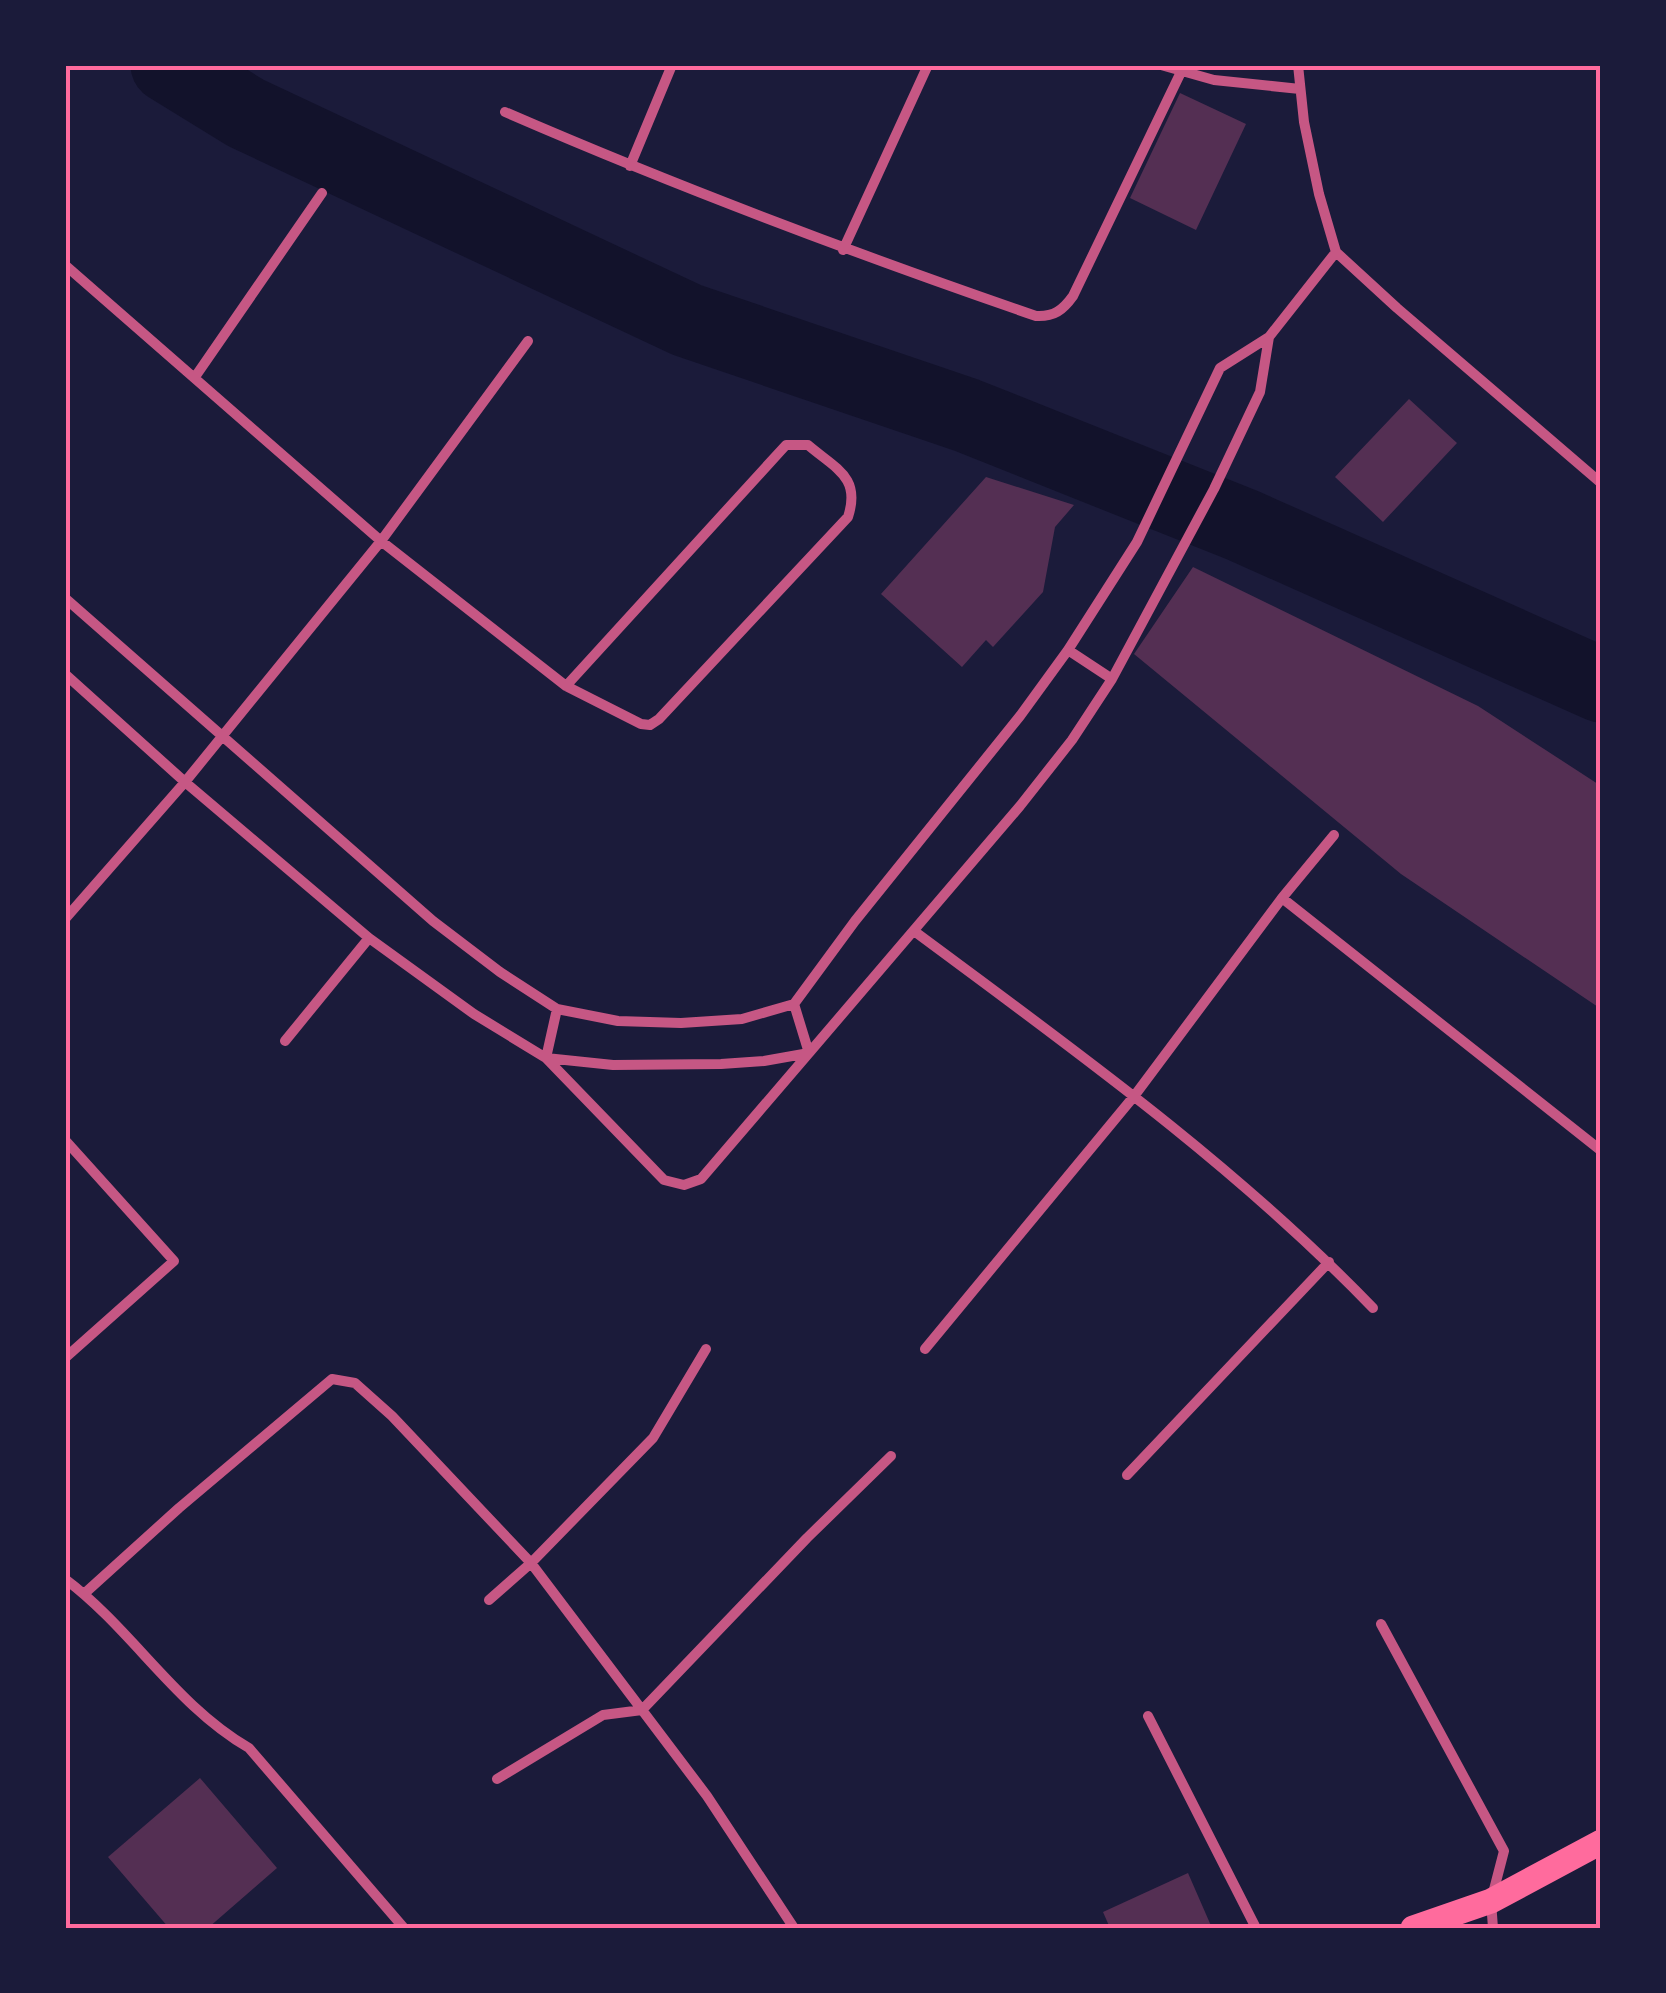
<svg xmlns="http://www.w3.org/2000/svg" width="1666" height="1993" font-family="Karla,sans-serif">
  <rect width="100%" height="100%" fill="#1b1b3a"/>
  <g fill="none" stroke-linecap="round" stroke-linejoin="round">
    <!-- river -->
    <path stroke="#12122b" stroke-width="75" d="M168,65L246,113L687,320L966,415L1242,525L1601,685"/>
  </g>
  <!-- building -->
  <path fill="#542f53" d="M1180,93L1246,124L1196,230L1130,198Z
    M1409,399L1457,443L1383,522L1335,477Z
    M986,477L1074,505L1055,527L1043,592L993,647L986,640L962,667L881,594Z
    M1193,567L1478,706L1601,786V1009L1401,874L1134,654Z
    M200,1778L277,1868L208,1928H169L108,1857Z
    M1188,1873L1212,1928H1110L1103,1912Z"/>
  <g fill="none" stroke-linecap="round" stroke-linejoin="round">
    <!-- minor -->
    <path stroke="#c65784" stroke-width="10" d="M1161,65L1214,80L1300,89
      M1298,65L1304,122L1319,194L1336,252L1397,308L1601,483
      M505,112C680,188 856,254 1036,316C1054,317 1063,310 1073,296L1181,72
      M630,166L672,65
      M843,250L928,65
      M65,265L381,541L566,686L641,724L650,725L659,719L848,517C861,477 836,469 808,445H786L566,686
      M195,377L322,193
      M65,598L433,921L500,972L557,1009L618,1021L681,1023L742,1019L794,1004L855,921L1020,716L1068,650L1137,542L1220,368L1269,337L1336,252
      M1068,650L1112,679
      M65,674L185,782L369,938L474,1014L546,1058L613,1065L721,1064L764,1061L809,1053L1020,806L1072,740L1112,679L1214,489L1260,392L1269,337
      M1282,898L1599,1149
      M65,919L185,782L381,541L528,341
      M914,931C1073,1049 1235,1165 1373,1308
      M557,1009L546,1058L664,1180L684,1185L701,1179L809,1053L794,1004
      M285,1041L369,938
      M65,1140L174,1261L65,1358
      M925,1349L1135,1095L1282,898L1334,835
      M1127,1475L1329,1262
      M65,1579C132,1629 175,1705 249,1748L404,1928
      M85,1593L179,1508L332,1379L355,1383L392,1416L531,1563L707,1796L794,1928
      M489,1600L531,1563L653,1438L706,1349
      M1381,1624L1504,1851L1491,1901L1493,1928
      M1148,1716L1256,1928
      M497,1779L603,1715L642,1710L807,1538L891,1456"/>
    <!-- primary -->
    <path stroke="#ff6b9d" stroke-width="25" d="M1413,1928L1491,1901L1601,1842"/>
  </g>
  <!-- border -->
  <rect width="1666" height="1993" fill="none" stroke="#1b1b3a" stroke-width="135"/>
  <rect x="68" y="68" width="1530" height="1858" fill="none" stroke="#ff6b9d" stroke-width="4"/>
</svg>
